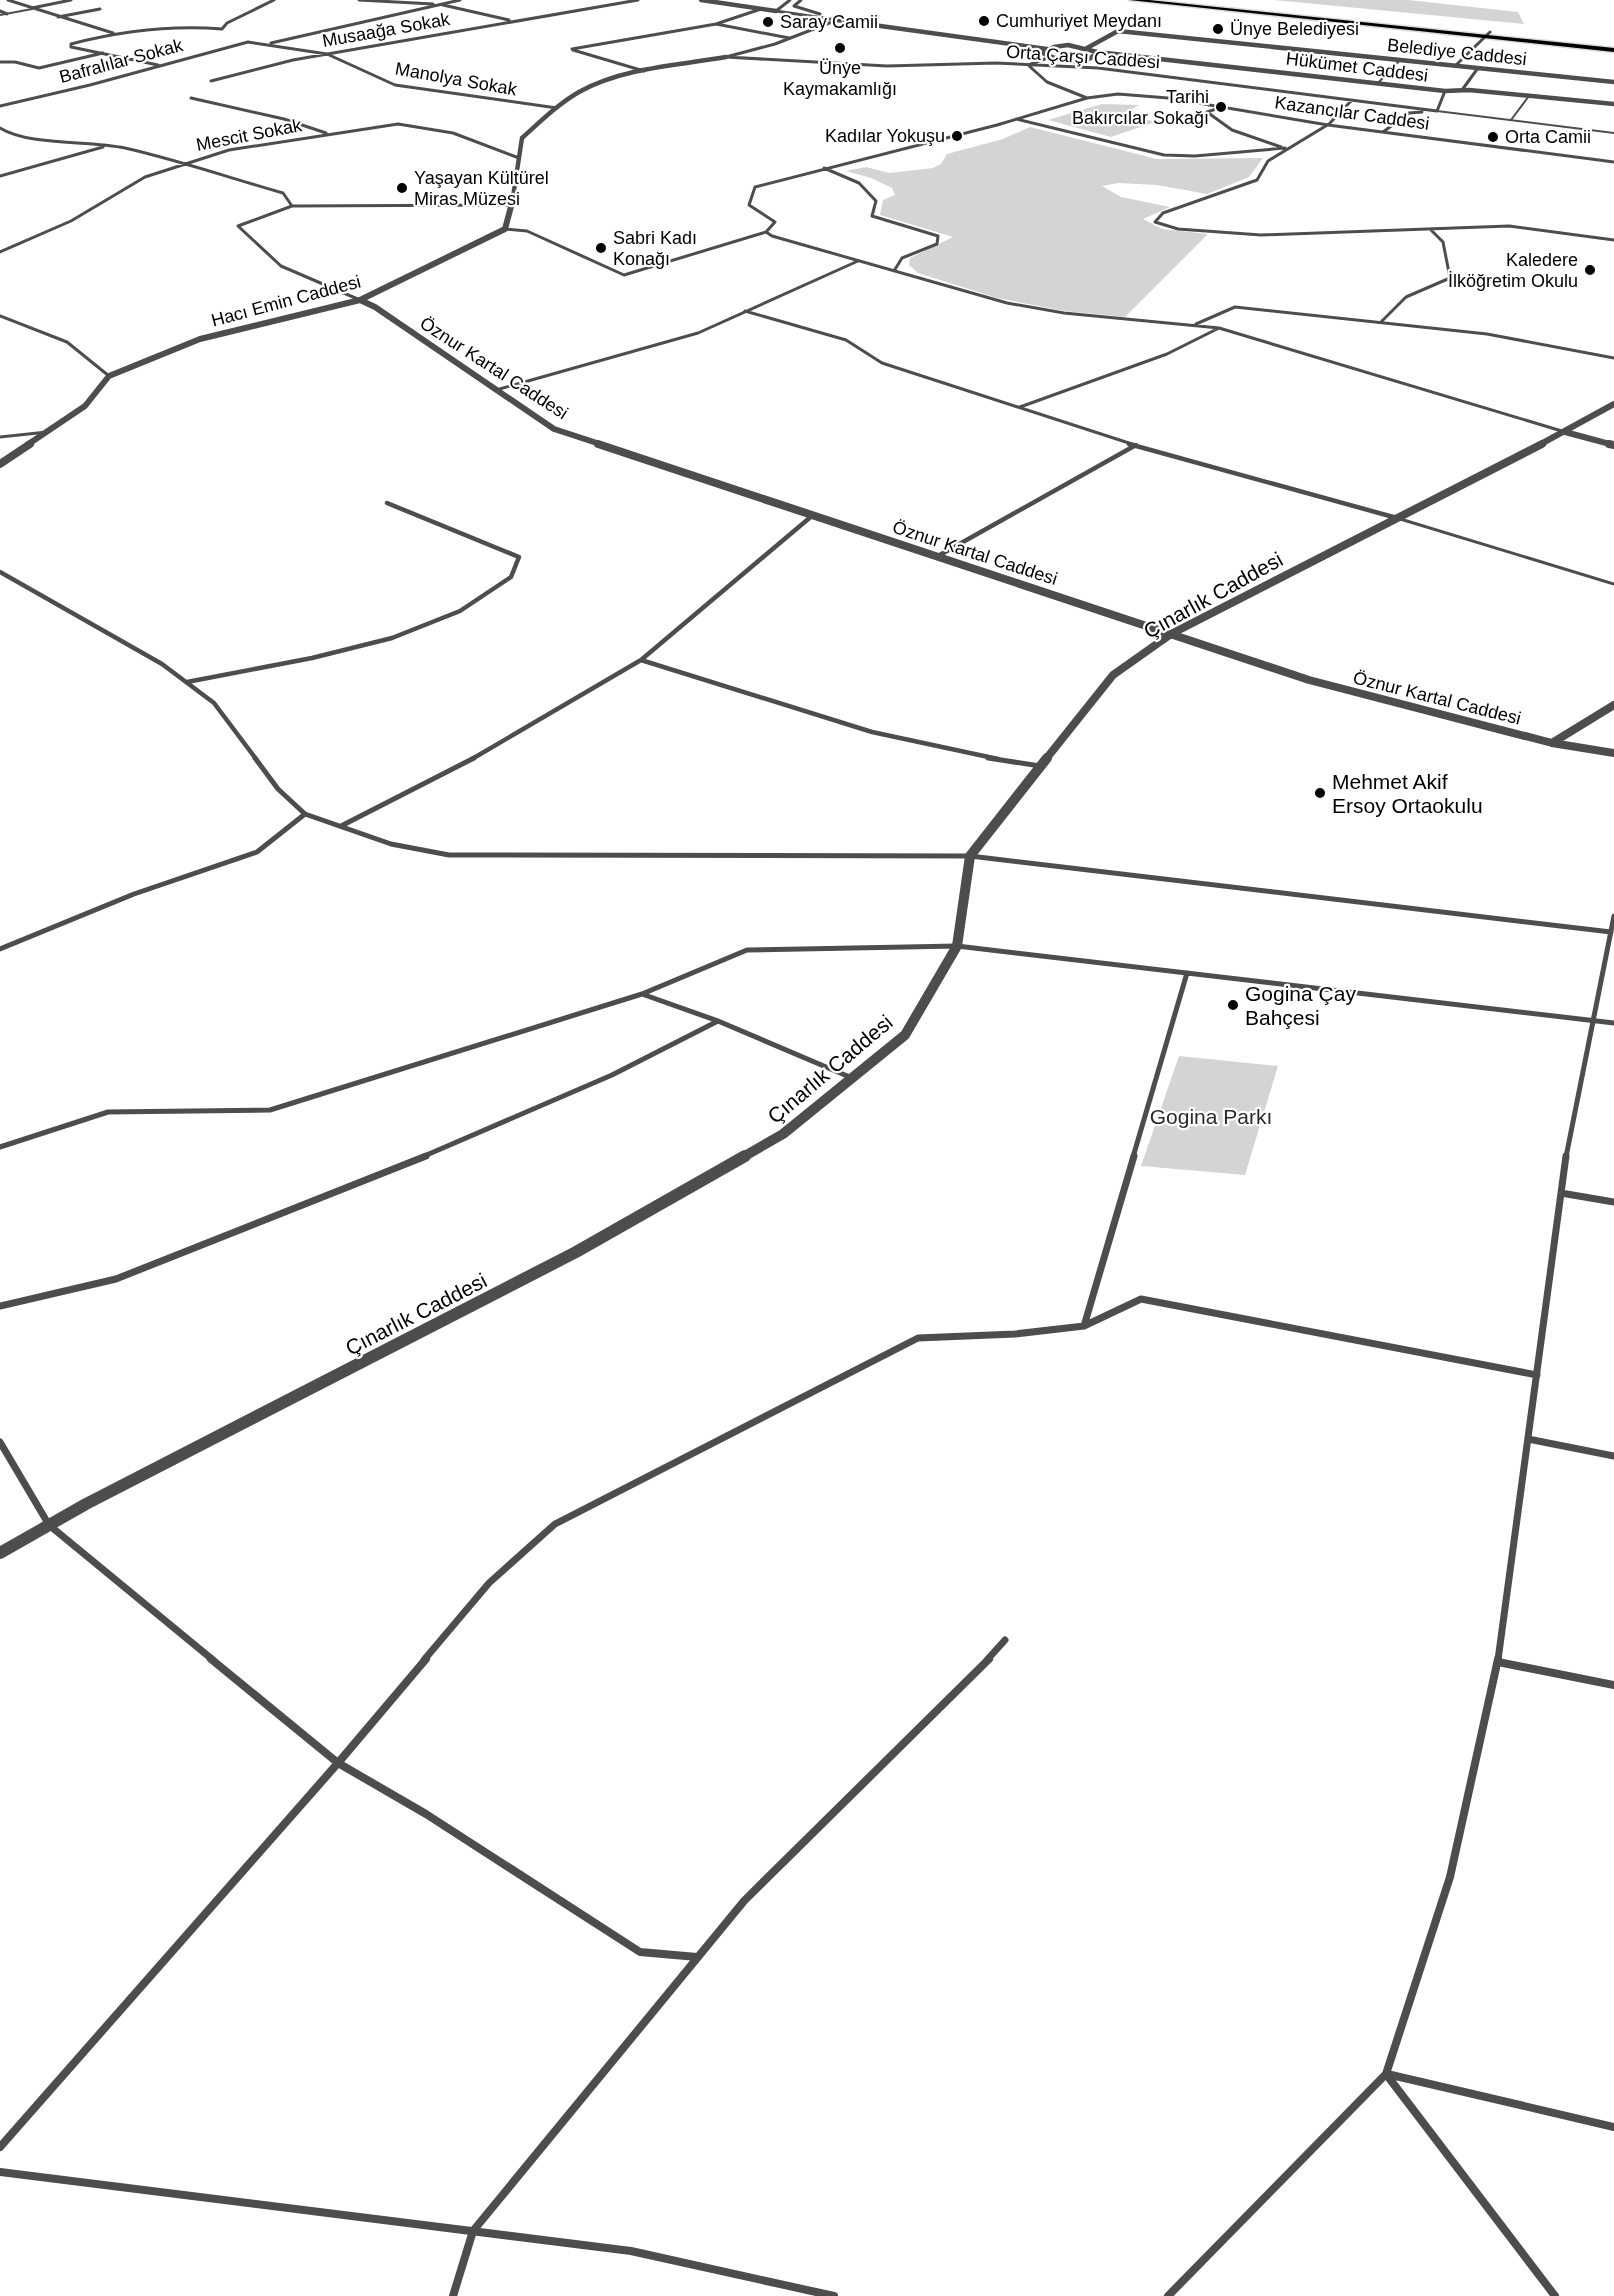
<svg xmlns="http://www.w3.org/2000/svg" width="1614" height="2296" font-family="Arial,sans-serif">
  <rect width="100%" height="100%" fill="#fff"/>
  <!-- green -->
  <path fill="#d4d4d4" d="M1274,0H1408L1518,12L1524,24Z
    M1102,104L1139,105L1125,113L1124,118L1158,121L1111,137L1048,120Z
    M1030,127L1157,159L1263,158L1249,177L1207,194L1157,185L1118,183L1102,186L1121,197L1170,207L1143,219L1162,229L1208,234L1125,317L1065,311L997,298L918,273L909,265L910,258L953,237L880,215L883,200L895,195L892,188L871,178L846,171L866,167L889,173L933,168L941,164L947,154L1003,139Z
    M1179,1056L1278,1066L1245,1175L1141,1166Z"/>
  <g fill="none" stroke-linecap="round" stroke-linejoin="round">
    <defs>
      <path id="primary" d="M1129,0H1149L1614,48V52Z"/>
    </defs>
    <!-- primary casing -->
    <use href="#primary" stroke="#dbdbdb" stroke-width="3"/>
    <!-- service -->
    <path stroke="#4d4d4d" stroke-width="3" d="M1397,518L1614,584"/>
    <!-- pedestrian -->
    <path stroke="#4d4d4d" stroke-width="2" d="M0,15L32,9
      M1378,83L1400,60
      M1437,111L1614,133
      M1511,120L1529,96"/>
    <!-- minor-far4 -->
    <path stroke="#4d4d4d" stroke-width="3" d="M8,0L113,33
      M359,0L433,4
      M801,0L794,6L820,14
      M443,5L509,20
      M32,8L71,0
      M761,9L716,24L789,38
      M0,11L7,14
      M776,11L837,20L775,44L726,57L887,66L996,63L1098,68L1437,111
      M776,11L790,0
      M58,17L100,9
      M271,43L460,0
      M572,49L716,24
      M573,50L644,71
      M0,62H15L39,68L103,53
      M1031,64L1050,57
      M158,65L71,47V44C121,31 170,25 222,29L227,23L274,0
      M1028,65L1047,82L1087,98
      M1455,66L1490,32
      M211,81L293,60L638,0
      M1462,90L1478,68
      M191,98L284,119L326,133
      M1352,100L1329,124L1268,161L1257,180L1163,213L1155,222L1178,229L1261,235L1509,226L1614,240
      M0,106L90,85L248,42L327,54L395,85L557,108
      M1219,108L1207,112L1232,130L1281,147
      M1437,111L1445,91
      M1016,119L1164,155L1195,156L1285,148
      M0,128C29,146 88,140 125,148C178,160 230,178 283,193L292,206L238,226L281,266L360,300
      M1383,132L1409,113L1422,112
      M824,168L859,183L876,201L872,216L938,236L937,244L902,258L894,271
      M0,176L103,147
      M292,206L513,205
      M505,229L527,231L624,275L766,232
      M0,252L71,221L145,177L229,150L398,124L453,133L519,158
      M745,311L846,340L882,363L1135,445
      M0,316L67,342L109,376
      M1381,322L1406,297L1450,278L1443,242L1431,230
      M1196,324L1235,307L1487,334L1614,358
      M496,390L698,333L858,261
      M1020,407L1167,354L1219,328
      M1565,432L1219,328L1064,313L1007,303L772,236L766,232L775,222L749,205L755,187L997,125L1087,98L1118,94L1168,98L1328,125L1614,162
      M0,437L47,432"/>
    <!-- minor-far3 -->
    <path stroke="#4d4d4d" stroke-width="4.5" d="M1129,444L1397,518
      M938,556L1136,445
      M0,572L162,664L214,703L256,759
      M641,660L872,732L998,759
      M187,682L312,658L392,638L460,611L511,577L519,557L387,503
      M472,759L641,660L813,515"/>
    <!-- minor-far2 -->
    <path stroke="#4d4d4d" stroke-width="5" d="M255,758L278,789L305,814L391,844L449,855L970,856L1611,932
      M988,758L1040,766
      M341,826L474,758
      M0,949L134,894L257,852L305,814
      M642,994L718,1021L852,1078
      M0,1147L108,1112L270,1110L642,994L747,950L957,946L1614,1023
      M422,1157L612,1075L718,1021
      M1133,1157L1187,973
      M1566,1157L1614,916"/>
    <!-- minor-far1 -->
    <path stroke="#4d4d4d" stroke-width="7" d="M1561,1193L1614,1202
      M0,1306L116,1279L426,1156
      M1084,1326L1134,1156
      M1528,1439L1614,1456
      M0,1442L49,1525L213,1660
      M424,1660L489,1583L555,1524L918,1338L1015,1334L1084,1326L1141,1299L1537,1375
      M987,1660L1005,1640
      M1498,1660L1566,1156"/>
    <!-- minor -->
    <path stroke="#4d4d4d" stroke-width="8" d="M211,1659L338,1763L426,1814L640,1952L697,1957
      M1498,1662L1614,1685
      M1386,2074L1555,2296
      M1387,2074L1614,2127
      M0,2147L338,1763L426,1659
      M0,2172L631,2251L834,2296
      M453,2296L473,2231L744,1901L989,1659
      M1168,2296L1386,2074L1450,1877L1498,1659"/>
    <!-- tertiary-far4 -->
    <path stroke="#4d4d4d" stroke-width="4.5" d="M701,0L776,11
      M837,20L1047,49
      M1068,45L1097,52C1088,67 1055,60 1043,53L1054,47Z
      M1087,48L1118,31L1614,82
      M1097,52L1445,91L1469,90L1614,104
      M513,197L522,138C540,122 558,104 579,92C622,68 678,65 726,57"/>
    <!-- tertiary-far3 -->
    <path stroke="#4d4d4d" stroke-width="6" d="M360,300L375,307L554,429L603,445
      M1565,432L1614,445
      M27,445L85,406L109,376L200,339L360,300L505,229L514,195
      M1539,445L1614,404"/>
    <!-- tertiary-far2 -->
    <path stroke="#4d4d4d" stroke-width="8" d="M598,444L1309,680L1552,743L1614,753
      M1609,444L1614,445
      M0,464L30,444
      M1552,743L1614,705
      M1046,759L1113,675L1171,634L1542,444"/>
    <!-- tertiary-far1 -->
    <path stroke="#4d4d4d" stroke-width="10" d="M743,1157L783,1134L905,1035L957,946L970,856L1047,758"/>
    <!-- tertiary -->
    <path stroke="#4d4d4d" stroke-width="12" d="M0,1553L86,1504L576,1252L745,1156"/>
    <!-- primary -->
    <use href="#primary" fill="#000" fill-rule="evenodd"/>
  </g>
  <!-- markers -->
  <g fill="#000" stroke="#fff" stroke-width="2">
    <circle cx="984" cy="21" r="6"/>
    <circle cx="768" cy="22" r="6"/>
    <circle cx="1218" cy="29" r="6"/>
    <circle cx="840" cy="48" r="6"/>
    <circle cx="1221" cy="107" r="6"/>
    <circle cx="957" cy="136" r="6"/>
    <circle cx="1493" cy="137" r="6"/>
    <circle cx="402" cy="188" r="6"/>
    <circle cx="601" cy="248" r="6"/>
    <circle cx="1590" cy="270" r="6"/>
    <circle cx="1320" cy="793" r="6"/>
    <circle cx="1233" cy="1005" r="6"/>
  </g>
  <g text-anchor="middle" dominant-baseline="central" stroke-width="4.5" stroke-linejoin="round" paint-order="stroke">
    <!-- far-poi labels -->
    <g font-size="18" fill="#000" stroke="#fff" text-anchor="start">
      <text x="996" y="21">Cumhuriyet Meydanı</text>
      <text x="780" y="22">Saray Camii</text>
      <text x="1230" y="29">Ünye Belediyesi</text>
      <text x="840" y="68" text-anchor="middle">Ünye<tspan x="840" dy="21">Kaymakamlığı</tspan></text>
      <text x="1209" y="97" text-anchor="end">Tarihi<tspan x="1209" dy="21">Bakırcılar Sokağı</tspan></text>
      <text x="945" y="136" text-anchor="end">Kadılar Yokuşu</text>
      <text x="1505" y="137">Orta Camii</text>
      <text x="414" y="178">Yaşayan Kültürel<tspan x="414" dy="21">Miras Müzesi</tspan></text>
      <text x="613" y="238">Sabri Kadı<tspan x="613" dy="21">Konağı</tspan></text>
      <text x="1578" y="260" text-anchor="end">Kaledere<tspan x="1578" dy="21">İlköğretim Okulu</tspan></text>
    </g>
    <!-- far-street labels -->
    <g font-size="18" fill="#000" stroke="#fff">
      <text transform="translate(386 30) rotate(-10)">Musaağa Sokak</text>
      <text transform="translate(1457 52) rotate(6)">Belediye Caddesi</text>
      <text transform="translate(1083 57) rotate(4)">Orta Çarşı Caddesi</text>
      <text transform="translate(121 61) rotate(-15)">Bafralılar Sokak</text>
      <text transform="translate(1357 67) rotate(7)">Hükümet Caddesi</text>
      <text transform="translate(456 79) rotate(10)">Manolya Sokak</text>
      <text transform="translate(1352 113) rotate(8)">Kazancılar Caddesi</text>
      <text transform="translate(249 135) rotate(-11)">Mescit Sokak</text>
      <text transform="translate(286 301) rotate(-15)">Hacı Emin Caddesi</text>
      <text transform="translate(494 368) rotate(33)">Öznur Kartal Caddesi</text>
      <text transform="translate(975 553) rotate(18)">Öznur Kartal Caddesi</text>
      <text transform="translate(1437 698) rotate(14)">Öznur Kartal Caddesi</text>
    </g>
    <!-- street labels -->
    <g font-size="21" fill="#000" stroke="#fff">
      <text transform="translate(1213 595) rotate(-29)">Çınarlık Caddesi</text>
      <text transform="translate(830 1069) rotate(-40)">Çınarlık Caddesi</text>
      <text transform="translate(416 1314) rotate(-27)">Çınarlık Caddesi</text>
    </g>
    <!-- poi labels -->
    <g font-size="21" fill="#000" stroke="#fff" text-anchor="start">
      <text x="1332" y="781">Mehmet Akif<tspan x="1332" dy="24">Ersoy Ortaokulu</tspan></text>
      <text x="1245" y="993">Gogina Çay<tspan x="1245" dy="24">Bahçesi</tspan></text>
    </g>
    <!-- park labels -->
    <g font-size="21" fill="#2b2b2b" stroke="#fff">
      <text x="1211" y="1116">Gogina Parkı</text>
    </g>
  </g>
</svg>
